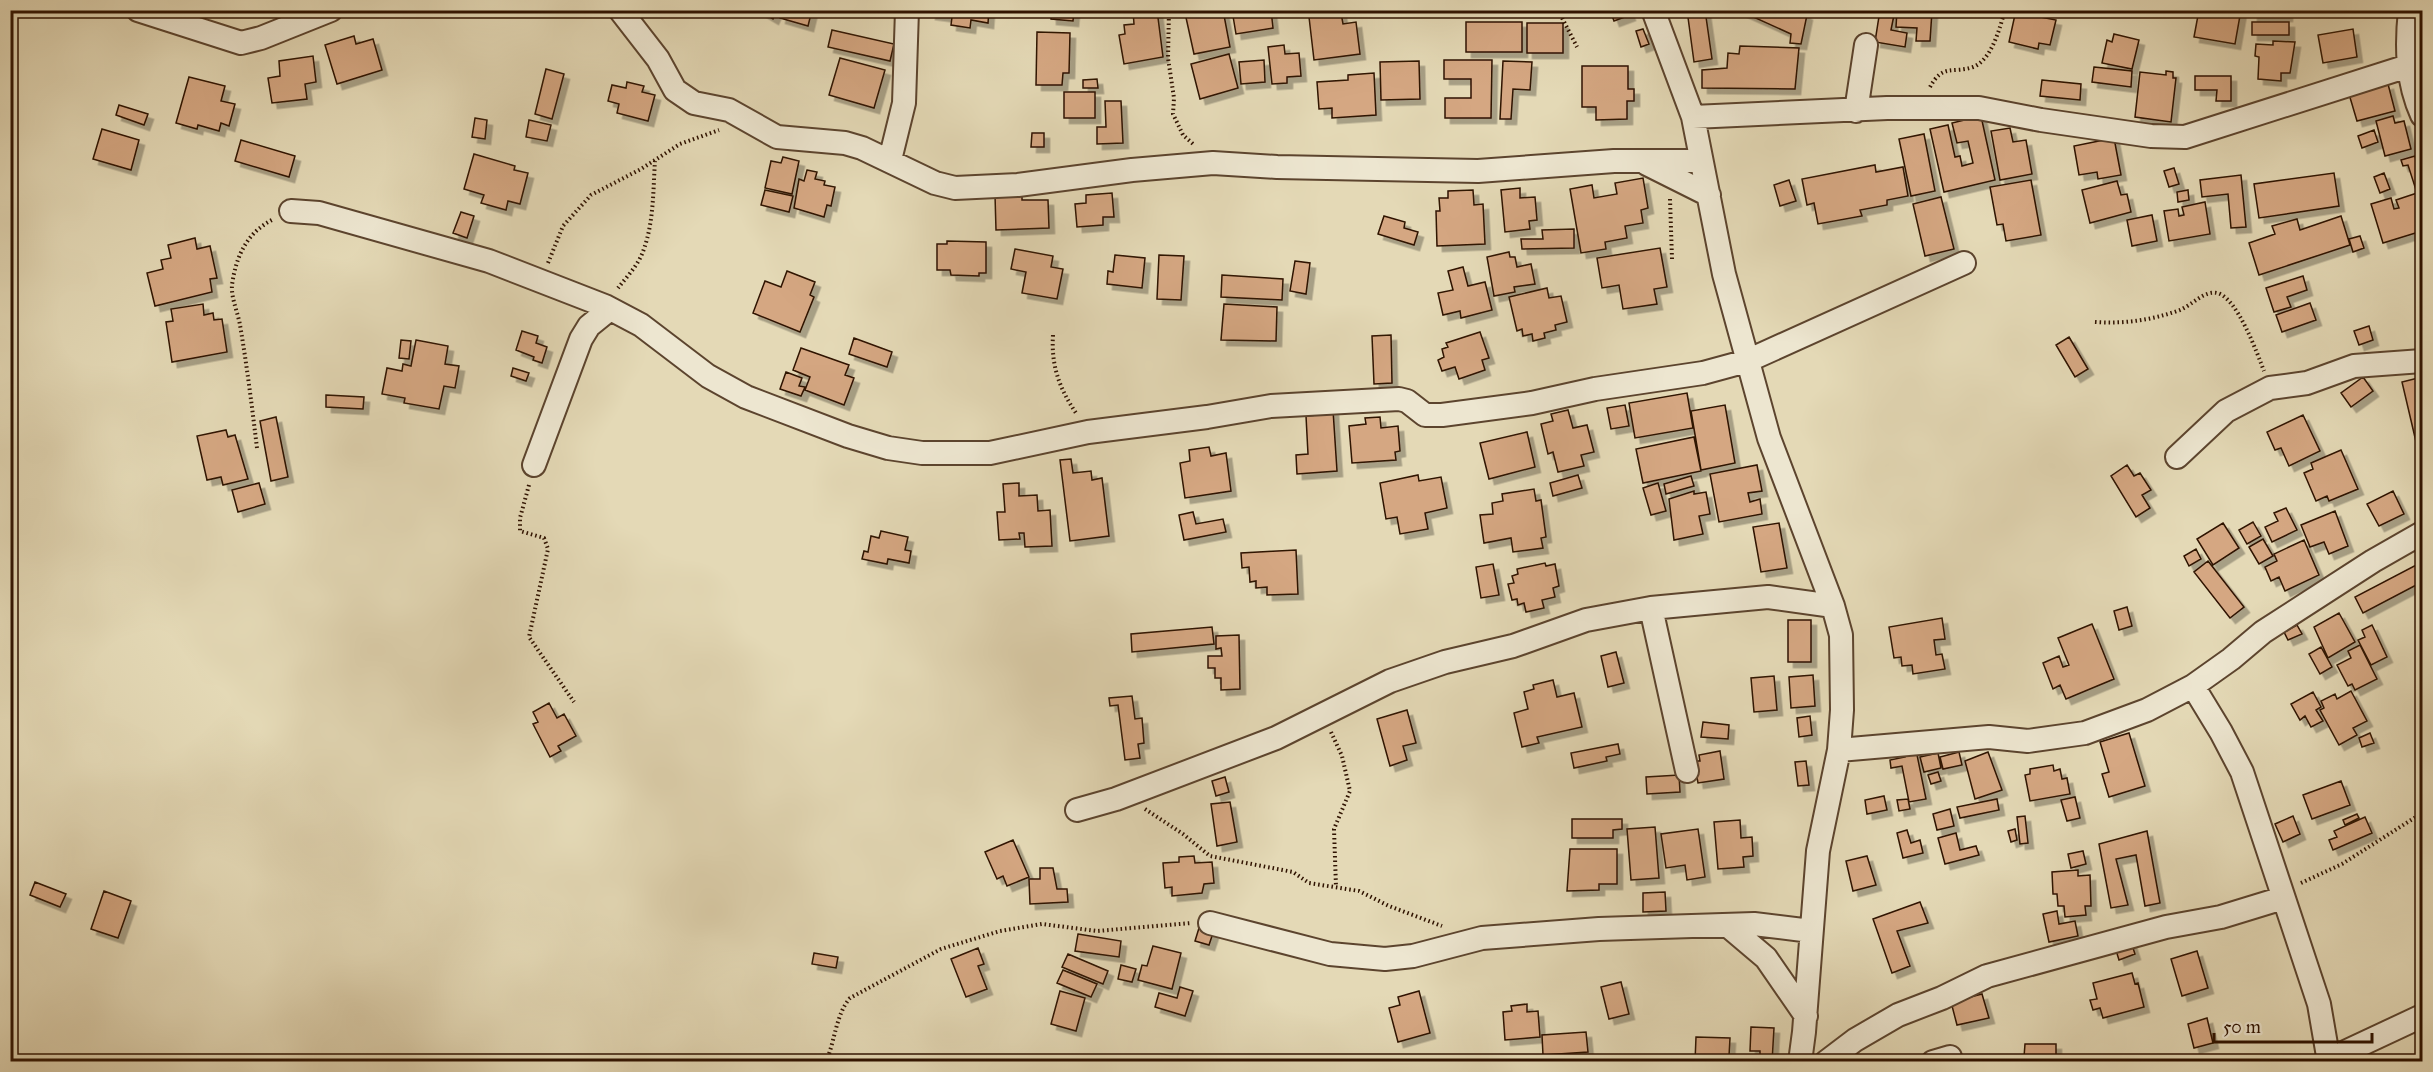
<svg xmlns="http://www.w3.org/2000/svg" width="2433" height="1072" font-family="'IM FELL Great Primer',serif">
  <defs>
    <filter id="shadow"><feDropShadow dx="5.5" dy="5.5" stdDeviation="0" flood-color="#0004"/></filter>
  </defs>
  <rect width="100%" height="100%" fill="#e4d9b6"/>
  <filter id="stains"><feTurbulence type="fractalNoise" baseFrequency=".00333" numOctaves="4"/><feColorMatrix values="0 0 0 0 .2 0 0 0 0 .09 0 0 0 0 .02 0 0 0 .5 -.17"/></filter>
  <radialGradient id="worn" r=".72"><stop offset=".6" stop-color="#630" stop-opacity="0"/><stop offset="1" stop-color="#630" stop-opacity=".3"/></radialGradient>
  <!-- building -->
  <path fill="#d5a782" stroke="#2f1200" stroke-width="1.5" filter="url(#shadow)" d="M758,10H777L773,19Z
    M782,10H812L808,26L780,18Z
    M931,10H989L988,23L971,20L970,28L951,25L952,17L930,14Z
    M1051,10H1074L1073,21L1051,19Z
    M1157,10L1163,57L1124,64L1119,35L1125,34L1124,25L1134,24L1133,11Z
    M1198,10H1223L1230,47L1194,54L1185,13Z
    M1232,10H1271L1273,28L1236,34Z
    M1610,10H1628L1630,15L1614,21Z
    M1687,10H1705L1712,59L1694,62Z
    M1738,10H1798L1807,15L1801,44L1790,43L1791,34Z
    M1880,10H1895L1891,30L1907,33L1905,47L1875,42Z
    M1897,10H1937L1932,11L1930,41H1916L1917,28L1896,27Z
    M2016,10L2040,12V17L2056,20L2050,45L2039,43L2038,49L2009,42Z
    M2199,10H2241L2235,44L2194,37Z
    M2252,10H2287V16H2252Z
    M1341,13L1343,24L1356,22L1360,54L1314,60L1309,17Z
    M1466,22H1522V52H1466Z
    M2252,22H2289V35H2252Z
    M1527,23H1563V53H1527Z
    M1643,29L1649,44L1641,47L1636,31Z
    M2353,29L2357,57L2323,63L2318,35Z
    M832,30L894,44L890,61L828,47Z
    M1037,32L1070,33L1069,73H1063L1062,85H1036Z
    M2114,34L2139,40L2132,69L2102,63L2107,40L2112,42Z
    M354,36L356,44L373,39L382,70L337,84L325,45Z
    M2273,41L2295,42L2290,73H2281V81L2258,79L2259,57L2255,56L2256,44L2273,45Z
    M1284,45L1285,54L1299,53L1301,76L1287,77V83L1272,84L1268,47Z
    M1740,46L1799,48L1795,89L1702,88V70L1727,68L1728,53L1739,54Z
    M1229,54L1238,88L1200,99L1191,64Z
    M313,56L316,82L305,84L307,99L272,103L268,78L280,76L279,61Z
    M840,58L885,70L874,108L829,95Z
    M1264,60L1265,82L1241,84L1239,62Z
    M1444,60H1492L1491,118H1445V98H1471V79H1444Z
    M1419,61L1420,99L1381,100L1380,62Z
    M1503,61L1532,62L1530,90L1513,89L1511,119H1500Z
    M1582,66H1628V89H1634V101H1627V119L1596,120V107H1582Z
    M2094,67L2132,71L2131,87L2092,82Z
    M546,69L564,74L552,119L535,114Z
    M2166,71L2173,72V78H2176L2171,122L2135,117L2140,72L2166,75Z
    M1374,73L1376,115L1332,118V108L1319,109L1317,82L1348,80V75Z
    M2195,76H2231V101H2216L2217,90H2195Z
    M189,77L225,86L221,101L235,104L229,126L221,123L219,131L198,125L197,129L176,123Z
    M1097,79L1098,88H1083V80Z
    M2042,80L2081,84L2080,100L2040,96Z
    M627,82L644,86L642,92L655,95L648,121L617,113L619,104L608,101L612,85L626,88Z
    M2388,84L2395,111L2357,121L2349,94Z
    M1064,92H1095V118H1064Z
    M1105,101H1121L1123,143L1097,144V127H1106Z
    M119,105L148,114L144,125L116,115Z
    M1981,116L1995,180L1944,192L1930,129L1948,125L1955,157L1960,156L1962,166L1973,163L1968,141L1957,143L1952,123Z
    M2393,116L2395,123L2404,121L2411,149L2385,156L2376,121Z
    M475,118L487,120L485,139L472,137Z
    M529,120L551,125L547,141L526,137Z
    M2010,128L2013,142L2026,140L2032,174L2000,180L1991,131Z
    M102,129L139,140L131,170L93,159Z
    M2374,130L2378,142L2362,148L2358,136Z
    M1032,133H1044V147H1031Z
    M1924,134L1935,191L1911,196L1899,139Z
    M2114,138L2121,175L2098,179L2097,172L2079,175L2074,146Z
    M241,140L295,156L289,177L235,161Z
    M474,154L515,166L514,170L528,173L520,204L508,201L506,210L481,203L484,195L464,189Z
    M2415,156L2422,181V231L2383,243L2371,204L2391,198L2394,209L2399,208L2396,200L2417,193L2408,165L2403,166L2401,160Z
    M783,157L799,161L792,194L765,188L771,161L781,163Z
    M1875,165L1876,172L1903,167L1908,196L1887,200V205L1860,210L1862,216L1818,224L1814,203L1807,205L1802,179Z
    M2174,168L2179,184L2169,187L2164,171Z
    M807,170L817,172L815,179L825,181L824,185L835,187L831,206L827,205L824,217L794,208L799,179L804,181Z
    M2334,173L2339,206L2259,218L2254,184Z
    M2384,173L2390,189L2380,193L2374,177Z
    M2241,175L2246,227L2231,228L2228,194L2202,197L2200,180Z
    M1643,178L1648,208L1641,210L1643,223L1625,226L1627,238L1605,242L1606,249L1581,253L1570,189L1592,185L1594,198L1617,194L1615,183Z
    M1789,180L1796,201L1780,206L1774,185Z
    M2031,180L2041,235L2006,241L2003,224L1997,225L1990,187Z
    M2117,181L2121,195L2127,194L2131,212L2090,223L2082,190Z
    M1520,188V198L1535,197L1537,220L1529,221L1530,229L1505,232L1501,190Z
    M765,190L793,196L789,212L761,205Z
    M1473,190L1474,205L1483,204L1485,244L1437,246L1436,211H1440L1439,198H1448V191Z
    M2188,190L2189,200L2178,202L2177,192Z
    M1112,193L1114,217H1103V225L1077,227L1075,204L1086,203V195Z
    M995,195H1022V200H1048L1049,228L996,230Z
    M1941,197L1954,249L1925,256L1913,204Z
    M2205,202L2210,234L2169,241L2164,211L2178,209L2179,216L2184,215L2182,207Z
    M461,212L474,216L467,238L453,233Z
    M2152,215L2157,241L2132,246L2127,220Z
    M1384,216L1405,222L1404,228L1418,232L1414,245L1378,234Z
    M2341,216L2350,245L2259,275L2249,243L2275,234L2272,226L2297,219L2300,230Z
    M1574,229V248L1522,249L1521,239H1543L1542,230Z
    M2360,236L2364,248L2353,252L2349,239Z
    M195,238L197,249L210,246L217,278L210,279L212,292L155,306L147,273L163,269L161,260L171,258L168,245Z
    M947,241L986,242V273H979V276L951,275L950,270H937V244H947Z
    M1660,248L1667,287L1654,289L1657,304L1623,309L1619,285L1602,288L1597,258Z
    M1015,249L1053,256L1051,267L1063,269L1057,299L1022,293L1026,272L1011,269Z
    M1509,252L1510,257H1515L1517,267L1531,264L1535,284L1514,287L1515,292L1494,296L1487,257Z
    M1115,255L1145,258L1142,288L1107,284L1108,271L1113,272Z
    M1159,255L1184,256L1181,300L1157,299Z
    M1295,261L1310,263L1306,294L1290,291Z
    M1463,267L1468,286L1485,282L1492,310L1461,318L1460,311L1443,315L1438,293L1453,290L1448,271Z
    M787,271L815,282L810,295L814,297L800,332L753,313L765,281L781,287Z
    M1222,275L1283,279L1282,300L1221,297Z
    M2303,276L2307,290L2287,297L2291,307L2274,312L2266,288Z
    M1547,288L1549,298L1561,296L1567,322L1555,325L1556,330L1544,333L1545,338L1533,341L1532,334L1523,336L1522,329L1517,331L1509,297Z
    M2310,303L2316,320L2282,332L2276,315Z
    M203,304L204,315L213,313L214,320L222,319L227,352L172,362L166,322L173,321L171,309Z
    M1224,304L1277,307L1276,341L1221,340Z
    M2369,326L2373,340L2359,345L2354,331Z
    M522,331L538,336L536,343L547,347L542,363L533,360L534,357L516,350Z
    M1480,332L1489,358L1482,360L1485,370L1459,379L1455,367L1442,371L1438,360L1444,357L1442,349L1448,347L1446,343Z
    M1391,335L1392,383L1374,384L1372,336Z
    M2069,337L2088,369L2075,377L2056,345Z
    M854,338L892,352L887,367L849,354Z
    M401,340L411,341L409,359L399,358Z
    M416,340L448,346L445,364L459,366L455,388L444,386L439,409L404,403L405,398L382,394L387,368L402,371L403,364L411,366Z
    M801,348L849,365L845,375L854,378L844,405L805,390L810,377L793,370Z
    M513,368L529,373L526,381L511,376Z
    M786,372L802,378L799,386L805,387L801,396L780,389Z
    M2363,377L2373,391L2351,407L2341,393Z
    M2422,377V445L2417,446L2402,382Z
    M1687,393L1693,428L1635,438L1629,403Z
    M326,395L364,397L363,409L326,407Z
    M1625,405L1629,426L1611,429L1607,408Z
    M1725,405L1735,463L1701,470L1691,411Z
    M1333,410L1337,471L1297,474L1296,455L1308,454L1306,416L1317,415V411Z
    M1568,410L1573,428L1587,425L1594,452L1581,455L1584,466L1558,472L1553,452L1548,454L1541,424L1553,421L1551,414Z
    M2303,415L2320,451L2289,466L2281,448L2275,450L2267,432Z
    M276,417L288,477L271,481L260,421Z
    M1380,417L1381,428L1398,426L1400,451L1395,452L1396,460L1352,463L1349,426L1366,424L1365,418Z
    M226,430L228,437L235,435L248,479L223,485L221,477L207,480L197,436Z
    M1527,432L1535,467L1489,479L1480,443Z
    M1694,437L1701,471L1643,483L1636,449Z
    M1209,447L1211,456L1226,453L1231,491L1185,498L1180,463L1190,461L1189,450Z
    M2341,450L2358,489L2329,501L2327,496L2316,501L2304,473L2313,469L2311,463Z
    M1071,459L1073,473L1091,471L1092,480L1102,478L1109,536L1070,541L1060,460Z
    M1757,465L1762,491L1748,493L1750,502L1760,499L1762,514L1719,522L1710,474Z
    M2127,465L2134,476L2140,473L2151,490L2142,495L2150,508L2136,517L2111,476Z
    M1418,475L1419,481L1441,477L1447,508L1425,513L1428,529L1400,534L1397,517L1386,519L1380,483Z
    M1578,475L1582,488L1553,496L1550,483Z
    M1691,476L1694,486L1666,494L1664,484Z
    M259,483L265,504L238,512L232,490Z
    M1019,483V496L1037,495L1038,511L1050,510L1052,546L1025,547L1024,533H1019L1020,539L999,540L997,512H1005L1003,484Z
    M1658,483L1666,511L1651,515L1643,488Z
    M1534,489L1536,501L1541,500L1546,537L1541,538L1543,548L1513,552L1511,538L1484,543L1480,515L1493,514L1492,503L1503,501L1502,494Z
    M1694,491V494L1706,492L1710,514L1699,516L1703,534L1674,540L1669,499Z
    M2393,491L2404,514L2379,526L2367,504Z
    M2286,508L2297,530L2272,542L2265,527L2278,521L2274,513Z
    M2335,511L2348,546L2329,554L2324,542L2310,547L2301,525Z
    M1193,512L1196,524L1223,519L1226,532L1184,540L1179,515Z
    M2253,522L2261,536L2247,544L2239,530Z
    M1779,523L1787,568L1761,572L1753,527Z
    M2223,523L2239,548L2213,565L2197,539Z
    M881,531L908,537L905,550L911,551L909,563L888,559L887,564L862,559L864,551L868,552L871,536L879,538Z
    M2263,539L2273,556L2259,564L2249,547Z
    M2304,540L2319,575L2285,591L2279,577L2271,581L2265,567L2277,561L2274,554Z
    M2196,549L2201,559L2189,566L2184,556Z
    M1296,550L1298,594L1267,595V587L1256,588V581L1250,582L1249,567L1242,568L1241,553Z
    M2208,561L2244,607L2230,618L2194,572Z
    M2422,562V582L2363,613L2355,597Z
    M1545,563L1546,566L1555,564L1559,586L1553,588L1555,597L1542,600L1544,608L1526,612L1524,603L1518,605L1517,599L1512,600L1508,584L1514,583L1512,576L1518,574L1517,569Z
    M1493,564L1499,595L1481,598L1476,567Z
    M2127,607L2132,626L2119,630L2114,611Z
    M2339,613L2355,642L2328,658L2314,627Z
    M1942,618L1945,639L1934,640L1936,655L1942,654L1945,669L1913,674L1912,665L1902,666L1901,657L1894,658L1889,627Z
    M1788,620H1811V662H1788Z
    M2092,624L2114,679L2066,699L2060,685L2053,689L2043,663L2059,656L2063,667L2069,665L2058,638Z
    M2297,625L2302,634L2288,640L2284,632Z
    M2372,625L2387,657L2371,665L2358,640L2365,637L2362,630Z
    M1212,627L1214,644L1132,652L1131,634Z
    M1239,635L1240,689L1221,690V678H1215V668H1208V656H1222L1221,648L1216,649V636Z
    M2360,645L2377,679L2355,690L2352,684L2348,686L2337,665L2351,658L2348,651Z
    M2321,647L2332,667L2320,674L2309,654Z
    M1616,652L1624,683L1608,687L1601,656Z
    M1813,675L1815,706L1791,708L1789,677Z
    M1774,676L1777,710L1754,712L1751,678Z
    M1553,680L1557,697L1574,693L1582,727L1537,737L1539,743L1522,747L1514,713L1528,709L1524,692L1534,689L1533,685Z
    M2351,691L2367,721L2353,728L2357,735L2339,745L2320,710L2324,708L2321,701L2335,694L2337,699Z
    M2313,692L2321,707L2316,710L2323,721L2311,727L2305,716L2300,720L2291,704Z
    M1132,696L1135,719L1142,718L1144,743L1138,744L1140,758L1125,760L1118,705L1110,706L1109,698Z
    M549,703L557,718L564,714L576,736L558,746L561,751L550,757L533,724L538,722L533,712Z
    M1407,710L1416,743L1403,746L1407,760L1390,766L1377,719Z
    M1810,716L1812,735L1799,737L1797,718Z
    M1703,722L1729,725L1728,739L1701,737Z
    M2129,733L2145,786L2109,797L2102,774L2109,772L2100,742Z
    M2370,733L2374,743L2362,747L2359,738Z
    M1618,744L1620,754L1606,757L1607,761L1574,768L1571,753Z
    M1916,750L1926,799L1909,802L1902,766L1891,768L1890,760L1905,757L1904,752Z
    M1720,751L1724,779L1698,783L1694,761H1700L1699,755Z
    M1959,752L1962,765L1943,769L1940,757Z
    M1988,752L2002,790L1975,799L1965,761Z
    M1938,753L1941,768L1924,772L1920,757Z
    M1806,761L1809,785L1798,786L1795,762Z
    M2053,765L2054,771L2060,769L2062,779L2067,778L2070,794L2030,801L2025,775L2030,774V769Z
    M1938,772L1941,781L1931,784L1928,775Z
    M1679,775L1680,792L1647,794L1646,777Z
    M1225,777L1229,792L1216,796L1212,781Z
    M2341,781L2350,805L2312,819L2303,795Z
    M1884,796L1887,810L1867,814L1865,800Z
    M2075,797L2080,818L2067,821L2061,800Z
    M1908,799L1910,809L1899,811L1897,800Z
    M1997,799L1999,810L1960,818L1957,807Z
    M1230,802L1237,842L1217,846L1211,804Z
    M1950,809L1954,826L1937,830L1933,814Z
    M2357,814L2359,818L2345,825L2343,820Z
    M2025,816L2028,843L2020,844L2017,817Z
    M2293,816L2300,834L2283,842L2275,824Z
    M2365,817L2372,833L2333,850L2329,840L2337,837L2334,831Z
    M1572,819H1622V829L1613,830V838H1572Z
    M1740,820L1741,838L1752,837L1753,856L1743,857L1744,867L1718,869L1714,822Z
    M1655,827L1659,878L1631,880L1627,829Z
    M1698,829L1705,877L1687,880L1685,865L1666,868L1661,834Z
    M2015,829L2017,840L2011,842L2008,831Z
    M1907,830L1911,843L1920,840L1923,853L1903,858L1897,833Z
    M2147,831L2160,903L2145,906L2136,855L2116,859L2128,905L2111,908L2099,844Z
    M1956,833L1960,850L1976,846L1979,855L1945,864L1938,838Z
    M1013,840L1029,877L1007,886L1003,876L997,879L985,852Z
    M1570,849H1617V884H1599V890L1567,891Z
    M2083,851L2086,864L2071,868L2068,854Z
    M1194,856L1195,863L1212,862L1214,883L1204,884L1202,893L1172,896V887L1165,888L1163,863L1179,862V857Z
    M1867,856L1876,885L1853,891L1846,861Z
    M1040,868H1053L1057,889H1067L1068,902L1030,904L1029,879H1040Z
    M2078,870V876L2090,875L2091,906H2085L2086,915L2065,917L2064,906H2058L2057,894H2053L2052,872Z
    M35,882L66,894L60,907L30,895Z
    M104,891L131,901L118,938L91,929Z
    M1665,892L1666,911L1643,912V893Z
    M1920,902L1928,923L1897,931L1910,966L1892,973L1873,919Z
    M2057,911L2059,924L2075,921L2078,936L2049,942L2043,914Z
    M1199,928L1213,933L1209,945L1195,941Z
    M1078,934L1121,941L1119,957L1075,951Z
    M2131,942L2135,954L2119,960L2115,947Z
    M1153,946L1181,953L1172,989L1138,980L1142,965L1147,966Z
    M978,948L984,964L978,966L987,989L966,997L951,959Z
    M2197,951L2208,988L2182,996L2171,959Z
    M814,953L838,957L836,968L812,964Z
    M1068,954L1108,971L1103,984L1062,967Z
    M1121,965L1136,969L1132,982L1118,979Z
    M1063,970L1097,984L1091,997L1057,983Z
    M2132,973L2135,984L2138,983L2144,1007L2103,1018L2100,1008L2093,1010L2090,1000L2097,999L2093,983Z
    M1621,982L1629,1014L1609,1019L1601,987Z
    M1180,987L1193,991L1185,1016L1155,1007L1159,993L1177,998Z
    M1060,991L1085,998L1076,1031L1051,1024Z
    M1419,991L1430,1033L1398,1042L1389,1008L1400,1005L1398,997Z
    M1982,994L1989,1018L1957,1025L1951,1002Z
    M1527,1004V1012L1538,1011L1540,1037L1505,1040L1503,1012L1512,1011L1511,1006Z
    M2207,1018L2213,1043L2194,1048L2188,1024Z
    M1751,1027L1774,1028L1772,1062H1760V1051H1750Z
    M1586,1032L1588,1052L1543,1055L1542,1035Z
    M1696,1037L1730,1038L1729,1056H1735V1062H1695Z
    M2025,1044H2056V1058H2049V1062H2011V1056L2024,1057Z"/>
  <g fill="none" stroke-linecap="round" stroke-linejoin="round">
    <defs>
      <path id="minor" d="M138,10L241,43L261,38L331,10
        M620,10L658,59L675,90L694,103L729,110L777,137L845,143L862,148L935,183L955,188L1018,185L1132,170L1213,163L1277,167L1478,171L1614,161H1701
        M1653,10L1693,117L1724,274L1769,438L1833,606L1841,635L1842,710L1839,750L1818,851L1804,1032L1800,1062
        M2410,10C2406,47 2407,82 2422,115
        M1856,111L1866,45
        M1693,117L1887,108H1979L2041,120L2151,136L2185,137L2408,66
        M890,160L904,103L907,10
        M1647,164L1709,195
        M291,211L319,213L489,261L605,306L641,325L708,376L746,397L848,436L888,448L922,453H990L1088,432L1207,417L1271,406L1399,399L1407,401L1425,415H1442L1532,403L1595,389L1703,373L1747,361L1964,263
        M2177,457L2226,411L2270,388L2307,383L2354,366L2422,361
        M534,465L581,339L589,326L610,309
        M1651,608L1687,771
        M2193,686L2221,732L2242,772L2319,1004L2329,1062
        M1839,750L1989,737L2028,741L2085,733L2147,710L2193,686L2231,659L2263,632L2373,561L2422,533
        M1077,810L1116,799L1276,738L1390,681L1445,662L1513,646L1586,620L1651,608L1768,597L1833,606
        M1210,923L1330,954L1385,959L1413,956L1482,938L1599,929L1754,924L1811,931
        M1727,925L1766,958L1806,1016
        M2328,1060L2422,1016
        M1826,1062L1855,1040L1898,1015L1942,998L1987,976L2166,927L2221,917L2283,898
        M1933,1062L1950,1057"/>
    </defs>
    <!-- minor casing -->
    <use href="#minor" stroke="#5c442e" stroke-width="26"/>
    <!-- path -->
    <path stroke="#2f1200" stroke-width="4" stroke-dasharray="1.5 3" stroke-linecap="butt" d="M1169,10L1168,58L1174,98L1173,114L1183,135L1193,144
      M1558,10L1577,47
      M1930,87C1943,63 1953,74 1973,67C1992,60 2000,27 2005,10
      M1670,199L1672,259
      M548,263L563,226L591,195L641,169L680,144L719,130
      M618,288C626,278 637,266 642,254C654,225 653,191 655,161
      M2095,322C2125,324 2152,320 2180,310C2192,305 2205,290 2217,293C2237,297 2257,353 2264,371
      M1053,335C1051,365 1059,388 1076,413
      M257,448C252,407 247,366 240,325C238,313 231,298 232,285C236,256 247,232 274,219
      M529,485L520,518V531L544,538L548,549L529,637L574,702
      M1331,732L1342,756L1350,791L1334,829L1336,887
      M1145,809L1183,834L1210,856L1293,872L1309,883L1359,891L1389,906L1442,926
      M2301,883L2342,864L2422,813
      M826,1062C835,1041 836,1014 850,998L941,949L1000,931L1042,924L1097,931L1191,923"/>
    <!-- minor -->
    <use href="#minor" stroke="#ede6d0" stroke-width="22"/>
  </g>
  <!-- margin -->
  <rect width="2433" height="1072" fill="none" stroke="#e4d9b6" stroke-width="36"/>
  <rect x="12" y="12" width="2409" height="1048" fill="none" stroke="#2f1200" stroke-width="3"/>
  <rect x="18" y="18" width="2397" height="1036" fill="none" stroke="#2f1200" stroke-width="1.5"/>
  <!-- scale -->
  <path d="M2214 1033v9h158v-9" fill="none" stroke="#2f1200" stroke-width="3"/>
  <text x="2223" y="1033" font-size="18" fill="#2f1200" stroke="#ede6d0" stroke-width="4.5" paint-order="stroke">50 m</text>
  <rect width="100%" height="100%" filter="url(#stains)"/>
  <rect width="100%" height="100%" fill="url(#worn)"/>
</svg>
